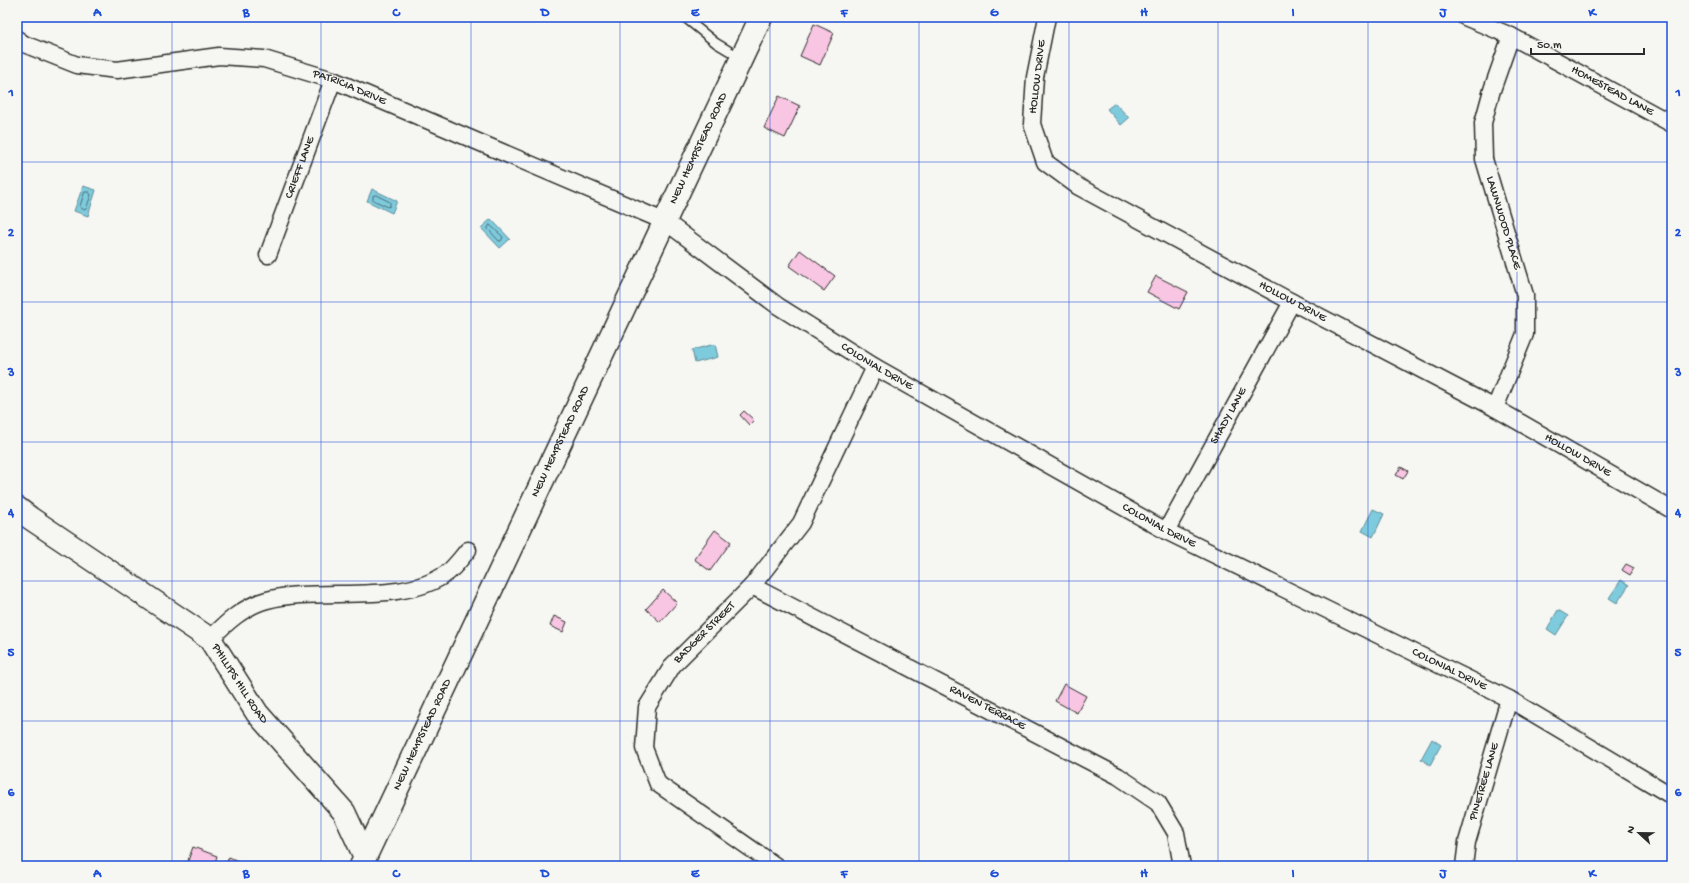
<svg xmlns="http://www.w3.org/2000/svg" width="1689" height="883" font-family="'Gochi Hand',sans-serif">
  <rect width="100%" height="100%" fill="#f6f6f2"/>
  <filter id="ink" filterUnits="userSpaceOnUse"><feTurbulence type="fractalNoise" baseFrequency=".025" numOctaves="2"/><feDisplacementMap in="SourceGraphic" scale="8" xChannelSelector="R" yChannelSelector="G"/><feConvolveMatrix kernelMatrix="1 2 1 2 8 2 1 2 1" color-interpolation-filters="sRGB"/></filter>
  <g filter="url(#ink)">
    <!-- water -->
    <path fill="#7ecbdd" stroke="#5d8b96" d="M1115,103L1129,118L1121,125L1107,109Z
      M83,186L96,190L88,216L74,211Z
      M372,189L397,201L392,213L367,201Z
      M491,219L510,239L500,248L481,228Z
      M715,344L718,357L695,363L692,350Z
      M1373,509L1384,514L1373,537L1362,531Z
      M1621,580L1629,585L1617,603L1609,598Z
      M1558,610L1568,616L1556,635L1547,629Z
      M1432,739L1441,745L1430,765L1421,759Z"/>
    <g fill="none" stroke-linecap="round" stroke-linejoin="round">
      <!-- shore -->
      <path stroke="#4c6b72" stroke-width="1" d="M85,192H89L91,195L86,209L84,210L80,207Z
        M376,195L390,202V206L388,207L373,200V196Z
        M490,225L503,237L501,241H499L488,229Z"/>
    </g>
    <!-- building -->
    <path fill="#f8c5e2" stroke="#2b2b2b" d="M814,24L834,33L820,65L800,56Z
      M779,96L800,106L785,138L764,128Z
      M800,250L835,276L824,291L789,266Z
      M1156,276L1188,292L1179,309L1147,292Z
      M744,411L754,420L749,425L740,415Z
      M1401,467L1408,471L1403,479L1396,475Z
      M715,530L731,542L710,571L694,559Z
      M1626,564L1634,568L1630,575L1622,570Z
      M663,590L677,603L660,622L646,609Z
      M554,616L567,622L563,632L550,626Z
      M1064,684L1086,696L1077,713L1055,701Z
      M193,847L217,856L214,866H186Z
      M229,857L245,864L244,866H225Z"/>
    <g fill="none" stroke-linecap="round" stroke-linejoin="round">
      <defs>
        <path id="lane" d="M684,17L716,43L741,58"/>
        <g id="street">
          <path id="s1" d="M1047,17L1035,77L1032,124L1045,162L1079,187L1292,302L1495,408L1672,510"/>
          <path id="s2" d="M1465,17L1511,36L1672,124"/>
          <path id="s3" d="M17,39L24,44L77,65L117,70L219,56L264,59L333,80L666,222L778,306L875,367L1166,531L1509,699L1672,796"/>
          <path id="s4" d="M268,255L333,80"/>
          <path d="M1495,408L1525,334V295L1484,159L1483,123L1492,90L1511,36"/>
          <path id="s5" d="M1166,531L1292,302"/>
          <path id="s6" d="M752,586L1118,776L1158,803L1176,833L1182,866"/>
          <path d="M210,639C226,623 244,606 267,600C318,586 403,606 447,573C455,567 461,558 468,550"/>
          <path id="s7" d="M776,866L658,784L644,748L647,707L673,665L752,586L801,523L875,367"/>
          <path id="s8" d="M1464,866L1467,842L1509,699"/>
        </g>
        <g id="secondary">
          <path id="s9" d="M17,508L30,518L210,639L257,713L344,812L365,857"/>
          <path id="s10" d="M361,866L761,17"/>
        </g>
      </defs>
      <!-- lane casing -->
      <use href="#lane" stroke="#2b2b2b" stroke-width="11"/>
      <!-- street casing -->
      <use href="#street" stroke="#2b2b2b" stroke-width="19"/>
      <!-- secondary casing -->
      <use href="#secondary" stroke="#2b2b2b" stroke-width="25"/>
      <!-- lane -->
      <use href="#lane" stroke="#f6f6f2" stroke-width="8"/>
      <!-- street -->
      <use href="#street" stroke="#f6f6f2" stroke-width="16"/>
      <!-- secondary -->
      <use href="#secondary" stroke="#f6f6f2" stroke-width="22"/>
    </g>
  </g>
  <!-- grid -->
  <path fill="none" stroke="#1d4ed8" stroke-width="1" stroke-opacity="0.55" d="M172,17V866M321,17V866M471,17V866M620,17V866M770,17V866M919,17V866M1069,17V866M1218,17V866M1368,17V866M1517,17V866M17,162H1672M17,302H1672M17,442H1672M17,581H1672M17,721H1672"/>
  <g text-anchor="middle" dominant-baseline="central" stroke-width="4" stroke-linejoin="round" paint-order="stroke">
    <!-- street labels -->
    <g font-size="12" fill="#2b2b2b" stroke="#f6f6f2">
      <text transform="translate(1038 77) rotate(-83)">HOLLOW DRIVE</text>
      <text stroke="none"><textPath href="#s3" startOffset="344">PATRICIA DRIVE</textPath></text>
      <text stroke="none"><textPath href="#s2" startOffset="165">HOMESTEAD LANE</textPath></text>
      <text stroke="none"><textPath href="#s10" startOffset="793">NEW HEMPSTEAD ROAD</textPath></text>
      <text stroke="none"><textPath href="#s4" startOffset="93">CRIEFF LANE</textPath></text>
      <text transform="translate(1503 223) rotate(73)">LAWNWOOD PLACE</text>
      <text stroke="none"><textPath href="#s1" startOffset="433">HOLLOW DRIVE</textPath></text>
      <text stroke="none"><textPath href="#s3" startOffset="944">COLONIAL DRIVE</textPath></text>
      <text stroke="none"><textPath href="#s5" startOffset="131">SHADY LANE</textPath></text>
      <text stroke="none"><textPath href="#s10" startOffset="469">NEW HEMPSTEAD ROAD</textPath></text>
      <text stroke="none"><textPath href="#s1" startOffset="757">HOLLOW DRIVE</textPath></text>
      <text stroke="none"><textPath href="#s3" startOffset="1268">COLONIAL DRIVE</textPath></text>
      <text stroke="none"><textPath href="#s7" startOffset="318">BADGER STREET</textPath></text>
      <text stroke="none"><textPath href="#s3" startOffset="1592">COLONIAL DRIVE</textPath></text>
      <text stroke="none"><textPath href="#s9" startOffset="287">PHILLIPS HILL ROAD</textPath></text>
      <text stroke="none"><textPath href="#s6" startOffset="265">RAVEN TERRACE</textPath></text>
      <text stroke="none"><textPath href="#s10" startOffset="145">NEW HEMPSTEAD ROAD</textPath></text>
      <text stroke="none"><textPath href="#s8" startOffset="87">PINETREE LANE</textPath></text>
    </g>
  </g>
  <!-- margin -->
  <rect width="1689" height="883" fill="none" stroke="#f6f6f2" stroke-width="44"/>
  <!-- north arrow -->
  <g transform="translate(1639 833) rotate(292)" stroke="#f6f6f2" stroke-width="3" paint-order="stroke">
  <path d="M0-3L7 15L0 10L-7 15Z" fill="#2b2b2b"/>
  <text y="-6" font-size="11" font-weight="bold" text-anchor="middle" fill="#2b2b2b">N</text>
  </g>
  <!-- scale -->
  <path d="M1531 48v6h113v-6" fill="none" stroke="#2b2b2b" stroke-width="2"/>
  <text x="1537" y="48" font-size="12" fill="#2b2b2b" stroke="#f6f6f2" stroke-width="3" paint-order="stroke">50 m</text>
  <rect x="22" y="22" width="1645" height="839" fill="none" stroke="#1d4ed8" stroke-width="1.5"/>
  <g font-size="13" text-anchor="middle" font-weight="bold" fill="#1d4ed8">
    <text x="97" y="16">A</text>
    <text x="246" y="16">B</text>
    <text x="396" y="16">C</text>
    <text x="545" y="16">D</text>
    <text x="695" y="16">E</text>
    <text x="844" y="16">F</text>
    <text x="994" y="16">G</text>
    <text x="1144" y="16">H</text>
    <text x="1293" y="16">I</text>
    <text x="1443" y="16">J</text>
    <text x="1592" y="16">K</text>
    <text x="11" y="96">1</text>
    <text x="1678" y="96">1</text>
    <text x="11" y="236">2</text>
    <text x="1678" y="236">2</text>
    <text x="11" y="376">3</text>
    <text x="1678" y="376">3</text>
    <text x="11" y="516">4</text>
    <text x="1678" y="516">4</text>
    <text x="11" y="656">5</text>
    <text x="1678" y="656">5</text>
    <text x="11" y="796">6</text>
    <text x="1678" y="796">6</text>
    <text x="97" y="877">A</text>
    <text x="246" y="877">B</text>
    <text x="396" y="877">C</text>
    <text x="545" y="877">D</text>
    <text x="695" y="877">E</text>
    <text x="844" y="877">F</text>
    <text x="994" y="877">G</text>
    <text x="1144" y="877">H</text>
    <text x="1293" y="877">I</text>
    <text x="1443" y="877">J</text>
    <text x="1592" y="877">K</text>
  </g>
</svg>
